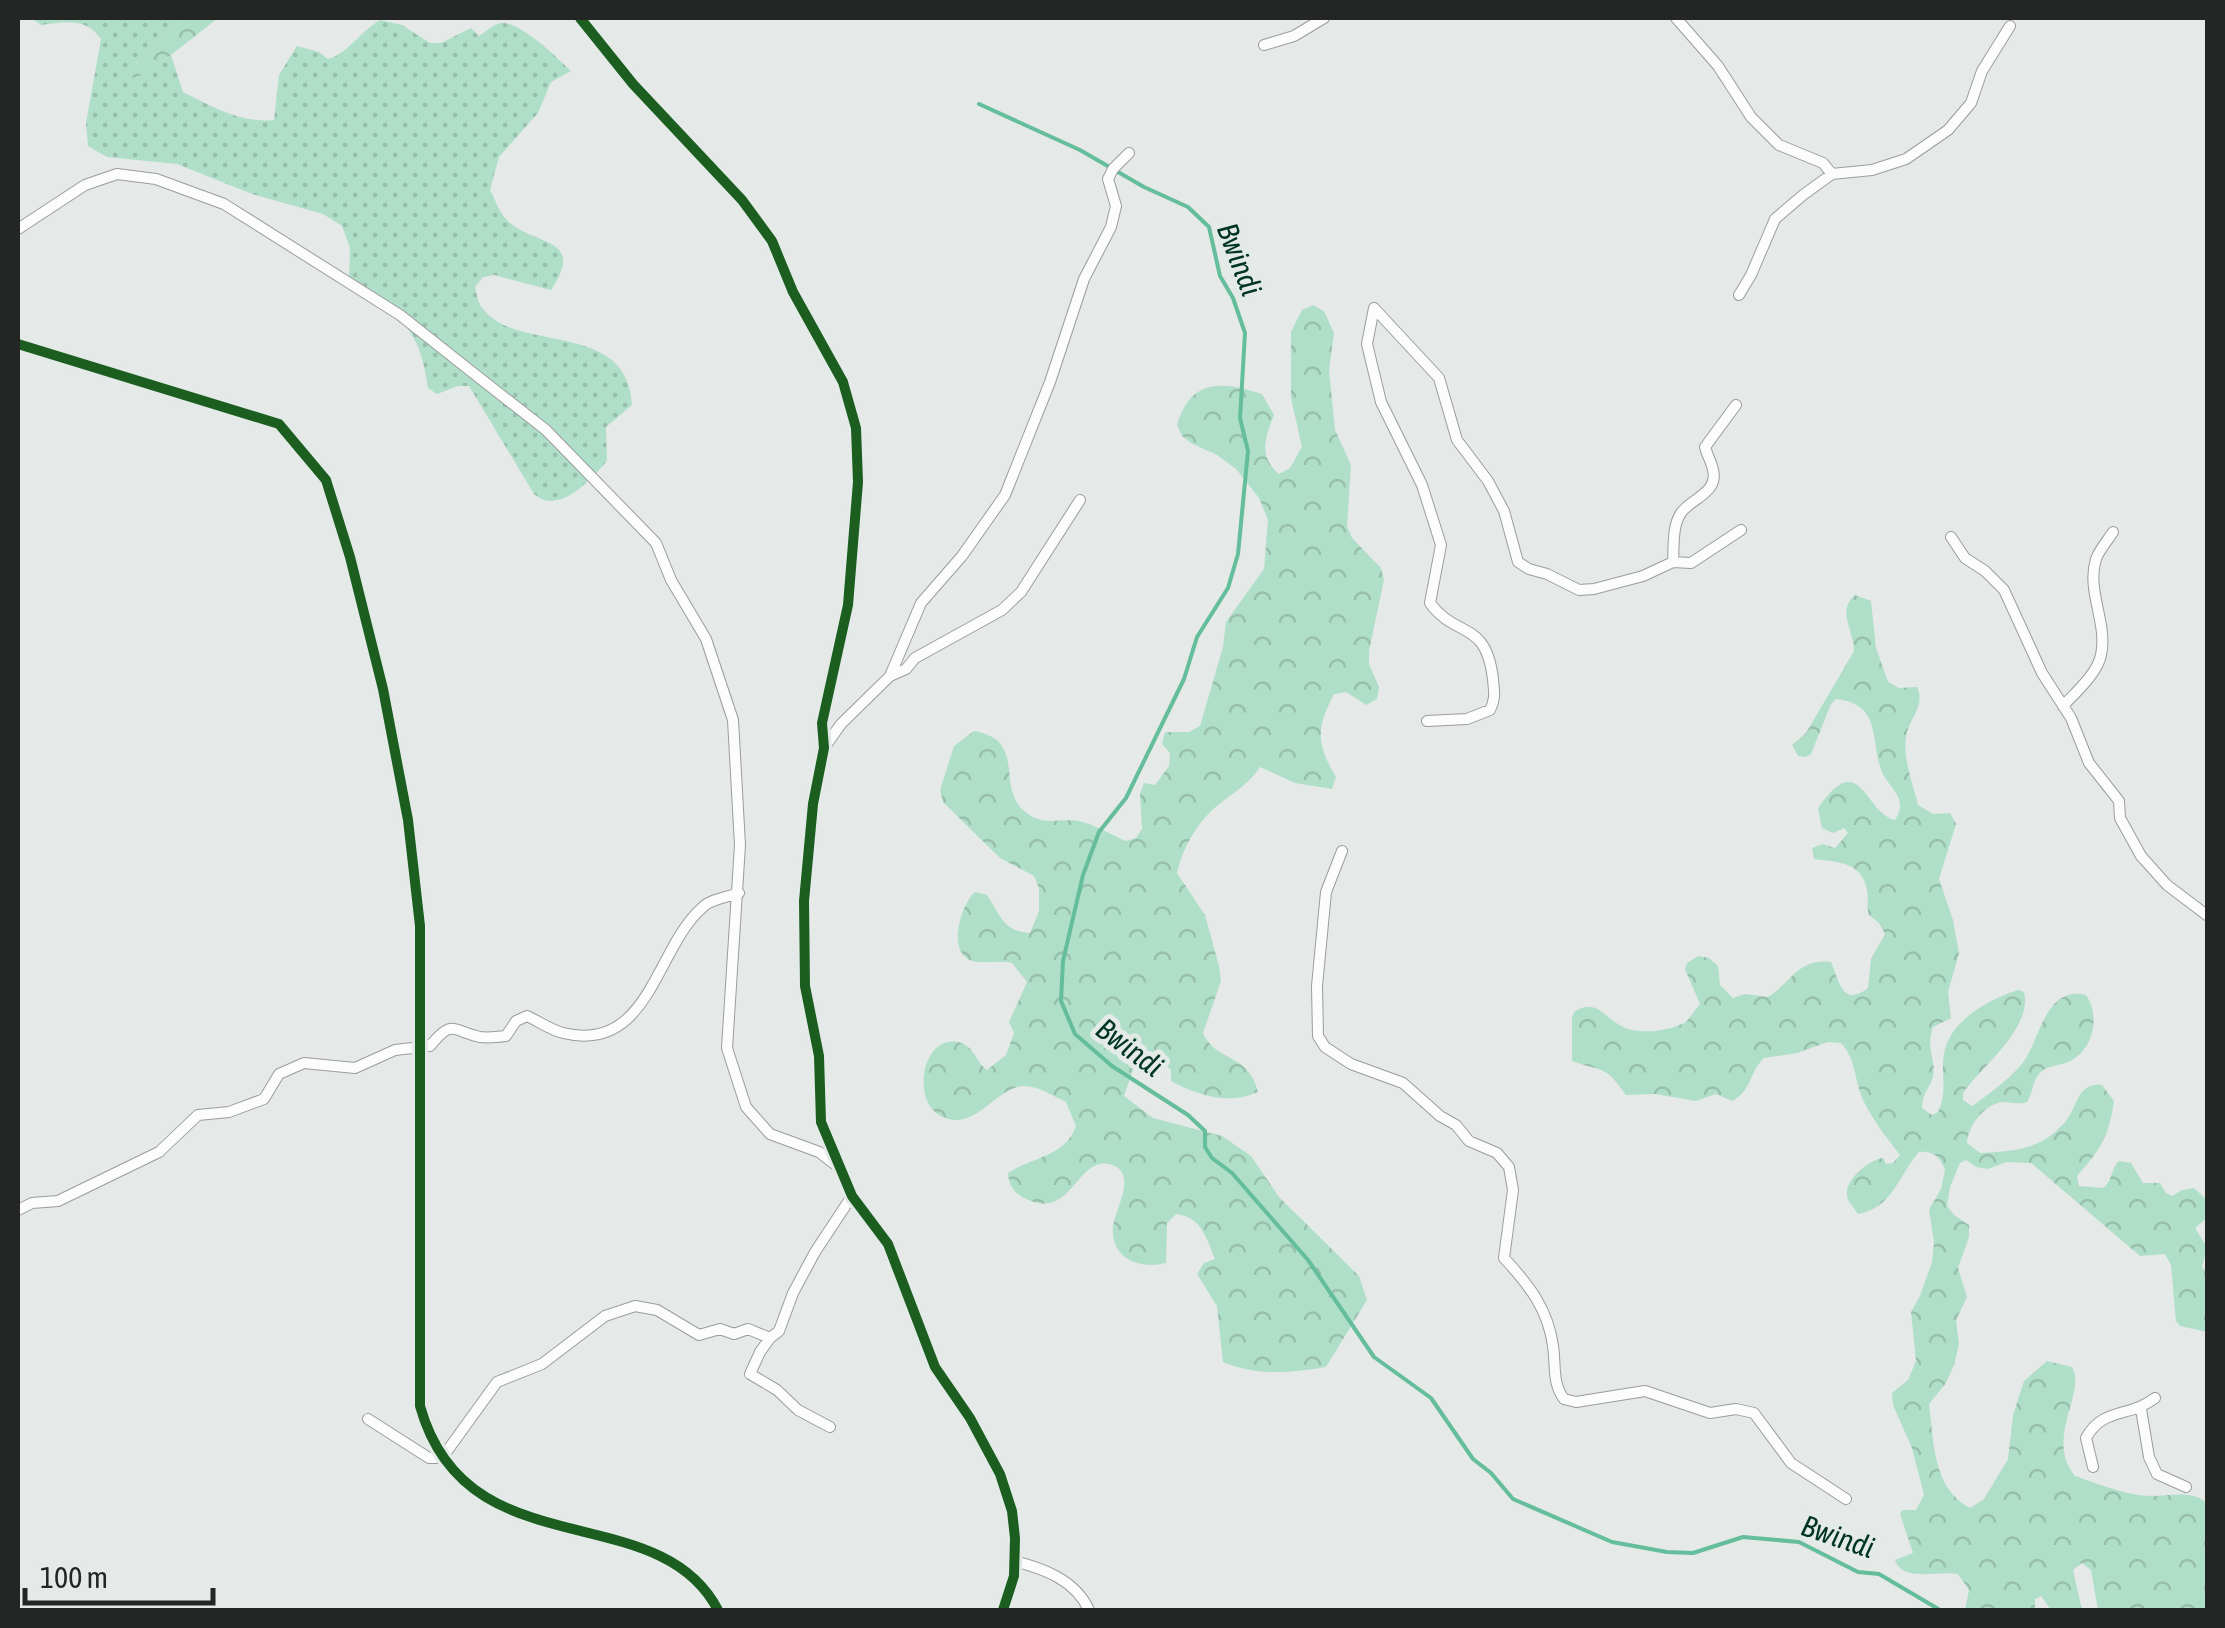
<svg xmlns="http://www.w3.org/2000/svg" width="2225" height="1628" font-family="'Asap Condensed',sans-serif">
  <defs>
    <pattern id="grass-dots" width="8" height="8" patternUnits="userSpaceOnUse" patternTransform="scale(2.5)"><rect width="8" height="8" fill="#b0dfc9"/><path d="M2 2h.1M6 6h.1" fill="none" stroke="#97bfac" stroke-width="1.8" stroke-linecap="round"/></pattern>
    <pattern id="forest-crowns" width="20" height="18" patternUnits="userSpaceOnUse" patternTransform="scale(2.5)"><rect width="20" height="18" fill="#b0dfc9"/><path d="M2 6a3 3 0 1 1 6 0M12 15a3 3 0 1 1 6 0" fill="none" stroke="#97bfac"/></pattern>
  </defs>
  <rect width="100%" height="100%" fill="#e5e9e7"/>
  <!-- grass -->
  <path fill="url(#grass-dots)" d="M31,18H184L132,68L134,79L171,55L183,92C211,106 242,124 274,120L279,75L297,46L319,52L328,59C346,55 361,31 380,20L402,25L430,43H441L471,28L479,36C486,32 493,24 501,23C521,21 557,58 571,71L551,82L538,113L499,157L490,190C495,199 499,212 506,219C531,247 588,235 551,290L494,275L483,277L475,287C477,294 478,304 483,309C517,354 628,319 632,405L606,427L607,461C590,480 559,516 534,494L469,386H458L437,394L428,388C419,323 400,318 349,284L350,248L342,226L323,214L252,194L177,164L107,157L88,146L86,123L101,39C86,17 65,22 41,25Z"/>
  <!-- forest -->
  <path fill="url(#forest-crowns)" d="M184,18H218L171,55L133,80L132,68Z
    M1313,305L1324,311L1334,333L1329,370L1335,430L1351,465L1347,526L1352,538L1381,568L1384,580L1369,651V664L1379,687L1377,699L1366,705L1346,692L1334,694C1316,729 1316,743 1336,777L1332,789L1295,783L1260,767C1250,783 1233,793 1218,805C1197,822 1183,847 1177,873L1205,915L1219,966L1221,981L1203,1033C1217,1063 1249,1053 1258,1092C1230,1105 1198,1096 1171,1081V1070C1161,1058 1153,1055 1137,1058L1124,1096L1153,1118L1222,1136L1251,1156L1279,1197L1359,1276L1367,1300L1326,1367C1292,1373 1255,1376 1223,1362L1217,1306L1197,1274L1204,1263L1215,1259C1206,1238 1202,1217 1176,1214L1167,1223L1166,1263C1139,1270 1110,1258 1113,1226C1115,1209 1140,1171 1109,1164C1076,1157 1071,1223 1024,1198C1013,1192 1009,1185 1008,1173C1032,1157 1065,1157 1076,1126L1066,1102C1053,1096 1037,1085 1022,1086C994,1089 973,1135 939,1115C911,1099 923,1031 961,1043C975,1048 976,1062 987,1070L1006,1055L1014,1033L1009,1022L1027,982L1012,963C1000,960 984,964 972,961C946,953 961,904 975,892L987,895C1000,914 1003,932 1030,933L1039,911V888L1034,876L1000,858L943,802L940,790L954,746L974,731C1027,740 996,784 1023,810C1043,829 1062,816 1083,822C1097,826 1112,835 1126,841L1136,838L1142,829L1140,794L1144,783L1155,785L1169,766L1170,753L1162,744L1165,732H1189L1200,726L1223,647L1226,622L1264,569L1268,520L1259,498L1236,469L1217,455L1191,443L1182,436L1177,425C1191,378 1221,381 1262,394L1274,415C1265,438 1258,456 1279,474L1290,468L1302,447L1291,398V332L1302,310Z
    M1855,595L1871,601L1876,648L1888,682L1899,688L1917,687C1925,705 1912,715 1907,732C1901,755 1913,783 1918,805L1933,814L1950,813L1956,824L1939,879L1953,920L1959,953L1948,992L1951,1018L1933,1027C1925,1049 1937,1062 1933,1077C1929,1089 1922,1094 1922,1108L1932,1115L1938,1112C1949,1088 1939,1072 1945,1049C1953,1019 1990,999 2018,990L2024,992C2033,1028 1982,1066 1963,1093V1100L1972,1106C1989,1094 2007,1081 2021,1065C2040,1043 2044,985 2086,995C2101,1016 2093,1052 2068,1062C2057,1067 2048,1064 2039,1074C2032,1082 2033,1093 2027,1102C2018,1105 2012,1102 2003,1102C1984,1104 1968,1126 1967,1143L1980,1153C2000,1152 2024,1151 2042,1141C2050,1137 2060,1128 2066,1121C2078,1106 2077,1082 2102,1085L2114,1101C2109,1137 2100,1150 2077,1176L2079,1186L2103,1188C2113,1181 2110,1170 2119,1161L2131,1163L2143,1183H2160L2166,1193L2172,1196L2182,1190L2194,1188L2207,1200V1218L2195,1228L2207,1247L2202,1267L2207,1273V1332L2180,1326L2176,1321L2171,1265L2165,1254L2140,1256L2031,1163L2006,1162L1988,1169L1976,1167L1966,1160L1960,1163L1950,1187L1947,1206L1954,1215L1969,1225V1237L1958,1268L1967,1297L1956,1320L1959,1344L1954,1365L1946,1383L1929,1404C1934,1441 1932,1488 1970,1508L1984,1499L2008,1459L2013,1415L2024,1381L2047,1361L2072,1367C2087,1393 2044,1438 2075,1476C2099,1484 2127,1496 2152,1496C2171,1496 2190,1490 2206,1502L2207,1610H2098L2091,1570L2082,1563L2073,1570L2082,1610H2051L2041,1596L2035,1599V1610H1965L1969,1590L1958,1574C1937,1570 1903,1583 1895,1560L1913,1553L1900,1514L1903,1510H1916L1924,1495L1912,1448L1893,1405L1892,1393L1908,1380L1916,1361L1911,1312L1920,1296L1932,1262L1934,1242L1929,1210L1941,1189L1945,1170C1941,1158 1933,1150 1919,1152C1899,1174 1893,1208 1858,1214C1857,1212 1849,1202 1848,1200C1841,1182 1868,1160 1883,1158L1886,1164L1893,1163L1900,1155C1887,1138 1874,1122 1864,1102C1854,1082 1857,1060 1841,1043L1828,1042L1797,1053L1764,1058C1749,1072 1752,1091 1732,1101L1716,1094L1696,1101L1655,1094L1626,1095C1604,1064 1605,1073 1572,1061V1018L1574,1012C1597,997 1604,1018 1623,1027C1640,1035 1670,1031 1686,1022L1700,1004L1685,969L1687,963L1698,956L1709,958L1718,966L1720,985L1733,998L1745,994L1768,997C1791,983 1798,958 1831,962C1839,980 1842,1008 1868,988L1871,959L1885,934L1879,923L1869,915C1866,906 1869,898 1867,890C1862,861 1836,862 1814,859L1812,848L1823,844L1835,848L1848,833L1844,828L1833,833L1822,828L1818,808C1861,746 1864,813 1895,820C1909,798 1891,791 1882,772C1870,743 1883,704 1836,699L1831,704L1811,754L1805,757L1798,756L1792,745L1806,733L1854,651C1854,630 1836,611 1855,595Z"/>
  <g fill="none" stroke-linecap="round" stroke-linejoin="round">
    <!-- stream -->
    <path stroke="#64bd9b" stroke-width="4" d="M979,104L1080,150L1144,187L1188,207L1209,227L1220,276L1233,298L1245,333L1240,418L1248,451L1238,554L1228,588L1197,637L1184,679L1126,798L1099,832L1083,875L1063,961L1061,1001L1075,1034L1112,1066L1188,1115L1205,1131V1147L1212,1158L1232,1173L1308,1260L1374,1357L1431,1398L1473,1459L1491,1473L1513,1499L1612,1542L1667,1552L1693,1553L1743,1537L1799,1542L1858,1572L1879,1574L1940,1610"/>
    <defs>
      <path id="minor" d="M580,18L633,84L742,200L772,241L793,292L843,382L856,428L858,482L848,605L822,723L824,748L813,804L804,901L805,986L819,1056L821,1122L852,1196L888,1244L935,1367L970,1418L1000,1474L1012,1511L1015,1538L1014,1576L1003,1610
        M1676,18L1718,66L1751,117L1779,145L1823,163L1832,174
        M1264,45L1294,36L1324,18
        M18,229L85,185L117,174L156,179L224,204L400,315L472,372L546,430L656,543L671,580L706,639L733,720L740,845L727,1048L746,1107L770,1134L819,1152L837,1166
        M1739,295L1751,275L1775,219L1803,195L1832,174L1872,170L1906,159L1948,130L1971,103L1982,71L2010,26
        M1374,308L1439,378L1457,440L1488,481L1504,511L1518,562L1529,569L1547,574L1579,590L1594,589L1643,576L1673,562L1691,563L1741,530
        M1374,308L1367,344L1381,402L1422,485L1441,545L1430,603C1456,639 1486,619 1493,679C1494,691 1496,699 1490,710L1467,719L1427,721
        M18,344L279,424L326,480L350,557L383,689L408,820L420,926V1406C466,1572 658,1494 718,1610
        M1951,537L1965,558L1985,571L2004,590L2042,673L2071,718L2089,763L2119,801L2120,818L2141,856L2167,885L2208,916
        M1673,562C1674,547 1672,526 1681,513C1690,499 1719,493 1713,470C1712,463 1707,455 1705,447L1736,405
        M890,676L906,669L915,658L1002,610L1021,592L1080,500
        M2063,706C2076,692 2097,674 2101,655C2108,623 2086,591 2096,559C2099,550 2108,540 2113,532
        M824,748L841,724L890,676L921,603L962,556L1005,495L1050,382L1084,279L1111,227L1116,206L1108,179L1113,169L1129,153
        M1342,851L1326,892L1317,986L1318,1036L1325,1047L1351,1064L1403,1083L1440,1116L1456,1125L1469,1141L1497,1153L1509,1167L1513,1190L1504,1258C1529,1285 1548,1309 1553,1346C1556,1366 1552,1383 1564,1399L1576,1402L1645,1391L1710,1413L1736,1409L1754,1413L1791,1463L1846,1499
        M18,1210L32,1203L58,1201L159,1152L198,1115L229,1112L264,1099L279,1074L304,1063L355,1068L395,1050L430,1046C453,1018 452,1031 480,1037C488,1038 498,1037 506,1036L516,1021L527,1016C538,1021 551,1030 563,1033C650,1054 655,948 703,907C711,899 728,897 739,893
        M2141,1409L2149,1457L2157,1474L2186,1487
        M368,1419L429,1458H442
        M830,1427L798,1410L777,1390L750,1374L760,1352L770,1338L779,1331L793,1293L815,1252L852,1196
        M442,1458L497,1382L542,1364L605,1316L635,1306L657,1310L699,1335L720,1329L734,1334L748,1329L770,1338
        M2093,1467L2086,1438C2103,1407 2129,1418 2155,1398
        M1014,1561C1045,1569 1075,1580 1089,1610"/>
    </defs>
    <!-- minor casing -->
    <use href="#minor" stroke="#9a9d9b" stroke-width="12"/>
    <!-- minor -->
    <use href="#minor" stroke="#fbfcfb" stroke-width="10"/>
    <defs>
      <path id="cycleway" d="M580,18L633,84L742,200L772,241L793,292L843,382L856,428L858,482L848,605L822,723L824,748L813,804L804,901L805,986L819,1056L821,1122L852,1196L888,1244L935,1367L970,1418L1000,1474L1012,1511L1015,1538L1014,1576L1003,1610
        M18,344L279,424L326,480L350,557L383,689L408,820L420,926V1406C466,1572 658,1494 718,1610"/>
    </defs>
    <!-- cycleway casing -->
    <use href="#cycleway" stroke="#e4eae7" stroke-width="16"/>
    <!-- cycleway -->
    <use href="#cycleway" stroke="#1b5e20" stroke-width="10"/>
  </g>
  <g text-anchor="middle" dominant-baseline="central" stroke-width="10" stroke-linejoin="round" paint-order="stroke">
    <!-- water labels -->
    <g font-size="30" font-style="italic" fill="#003522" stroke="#e4eae7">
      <text transform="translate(1240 259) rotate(69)">Bwindi</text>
      <text transform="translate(1130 1047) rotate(37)">Bwindi</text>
      <text transform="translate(1838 1536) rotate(19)">Bwindi</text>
    </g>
  </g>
  <!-- border -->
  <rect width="2225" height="1628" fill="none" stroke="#242625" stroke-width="40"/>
  <!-- scale -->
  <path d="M25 1588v15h188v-15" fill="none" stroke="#242625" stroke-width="5"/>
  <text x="40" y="1588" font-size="30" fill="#242625" stroke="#e4eae7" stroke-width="8" paint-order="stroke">100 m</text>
</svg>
